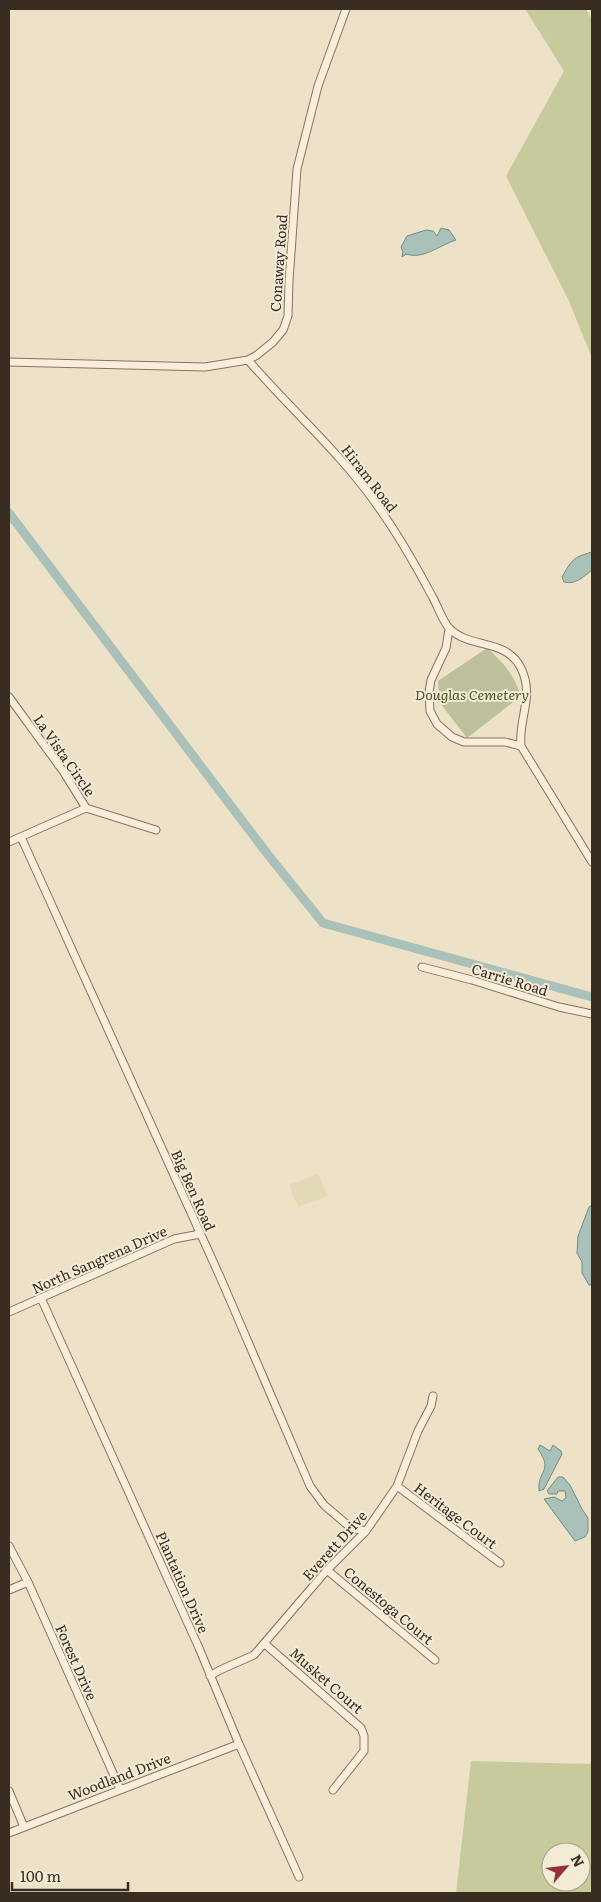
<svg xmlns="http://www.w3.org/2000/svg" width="601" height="1902" font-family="Literata,serif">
  <rect width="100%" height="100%" fill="#ede1c8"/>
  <!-- farmland -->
  <path fill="#e2dab6" d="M318,1174L328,1196L298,1207L289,1185Z"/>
  <!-- green -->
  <path fill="#c7cb9c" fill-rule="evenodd" d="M525,9H586L592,20V358L569,301L506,176L564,71Z
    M471,1761L592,1764V1893H456ZM551,1852H581V1882H551Z"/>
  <!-- cemetery -->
  <path fill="#bdc09a" d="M487,648C505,664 513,674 521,696L467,738L440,703L438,681Z"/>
  <!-- water -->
  <path fill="#a9c1b9" stroke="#6f8f86" d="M441,228L449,230L456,240C440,245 423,260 406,254L402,257L403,252L401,247L407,236L426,230L433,231L437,236Z
    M592,552V570C583,577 576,585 564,582L562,577C571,561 573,557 592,552Z
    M592,1205V1285H589L582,1273V1262L577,1253L578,1236L589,1207Z
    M540,1445L550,1451L553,1445L561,1451L562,1454L544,1489L539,1491C537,1470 554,1472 538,1449Z
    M558,1477H563L570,1485L582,1509L588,1518V1532L585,1537L575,1541L544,1499L554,1497L562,1501L566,1498L565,1491H558L557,1494H549L547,1491Z"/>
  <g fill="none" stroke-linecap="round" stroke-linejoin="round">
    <!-- canal -->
    <path stroke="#a9c1b9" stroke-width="9" d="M9,513L269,856L323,923L592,997"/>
    <defs>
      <path id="minor" d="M248,360C291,410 341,453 379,508C399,536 416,566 432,596C437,604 443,623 450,629C470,649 506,638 521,668C535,697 518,718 521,746L592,862
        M9,362L205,367L248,360L257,355L273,342L283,330L288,316L289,281L297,169L318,86L346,9
        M449,629L446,648L431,680L429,692L430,711L437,724L452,737L464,742H505L521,746
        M9,697L63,771L86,808
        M86,808L156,830
        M21,837L221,1279L310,1486L324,1505L351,1528L366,1531
        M9,842L86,808
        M422,967L472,980L559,1007L592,1014
        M41,1298L199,1648L239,1744L299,1877
        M9,1312L174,1239L200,1234
        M397,1486L500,1563
        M9,1546L28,1582L120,1789
        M327,1570L435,1660
        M9,1590L28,1582
        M265,1644L361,1728L364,1736V1751L333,1790
        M210,1676L220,1670L254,1655L327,1570L366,1531L397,1486L418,1431L431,1406L433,1396
        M9,1791L24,1827
        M9,1833L239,1744"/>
    </defs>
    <!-- minor casing -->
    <use href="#minor" stroke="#88735e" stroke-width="9"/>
    <!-- minor -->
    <use href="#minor" stroke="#f8eedb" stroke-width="7"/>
  </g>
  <g text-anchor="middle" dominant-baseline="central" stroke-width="4" stroke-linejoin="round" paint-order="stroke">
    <!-- street labels -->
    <g font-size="14" fill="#392c21" stroke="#f4ebd7">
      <text transform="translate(278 263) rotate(-86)">Conaway Road</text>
      <text transform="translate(370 478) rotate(52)">Hiram Road</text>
      <text transform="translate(65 755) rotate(55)">La Vista Circle</text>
      <text transform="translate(510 979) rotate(17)">Carrie Road</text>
      <text transform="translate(194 1190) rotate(66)">Big Ben Road</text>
      <text transform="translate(99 1259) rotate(-24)">North Sangrena Drive</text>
      <text transform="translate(456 1515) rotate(37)">Heritage Court</text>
      <text transform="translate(334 1545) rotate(-48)">Everett Drive</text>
      <text transform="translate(183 1582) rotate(66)">Plantation Drive</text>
      <text transform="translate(389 1605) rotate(40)">Conestoga Court</text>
      <text transform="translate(77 1662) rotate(66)">Forest Drive</text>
      <text transform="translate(327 1680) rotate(41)">Musket Court</text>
      <text transform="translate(119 1776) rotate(-21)">Woodland Drive</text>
    </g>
    <!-- park labels -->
    <g font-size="14" font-style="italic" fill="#4b5528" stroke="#f4ebd7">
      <text x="472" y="694">Douglas Cemetery</text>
    </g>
  </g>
  <!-- border -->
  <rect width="601" height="1902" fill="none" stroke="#392c21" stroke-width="20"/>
  <!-- north arrow -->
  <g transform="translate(566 1867) rotate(62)"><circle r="24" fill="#f4ebd7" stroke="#a99f8e"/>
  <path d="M0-4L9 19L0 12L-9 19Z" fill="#953034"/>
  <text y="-8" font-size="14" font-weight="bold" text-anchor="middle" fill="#392c21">N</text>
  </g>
  <!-- scale -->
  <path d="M12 1882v8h116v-8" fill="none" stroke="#392c21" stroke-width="2.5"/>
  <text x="20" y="1882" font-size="15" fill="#392c21" stroke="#f4ebd7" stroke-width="4" paint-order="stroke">100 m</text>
</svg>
